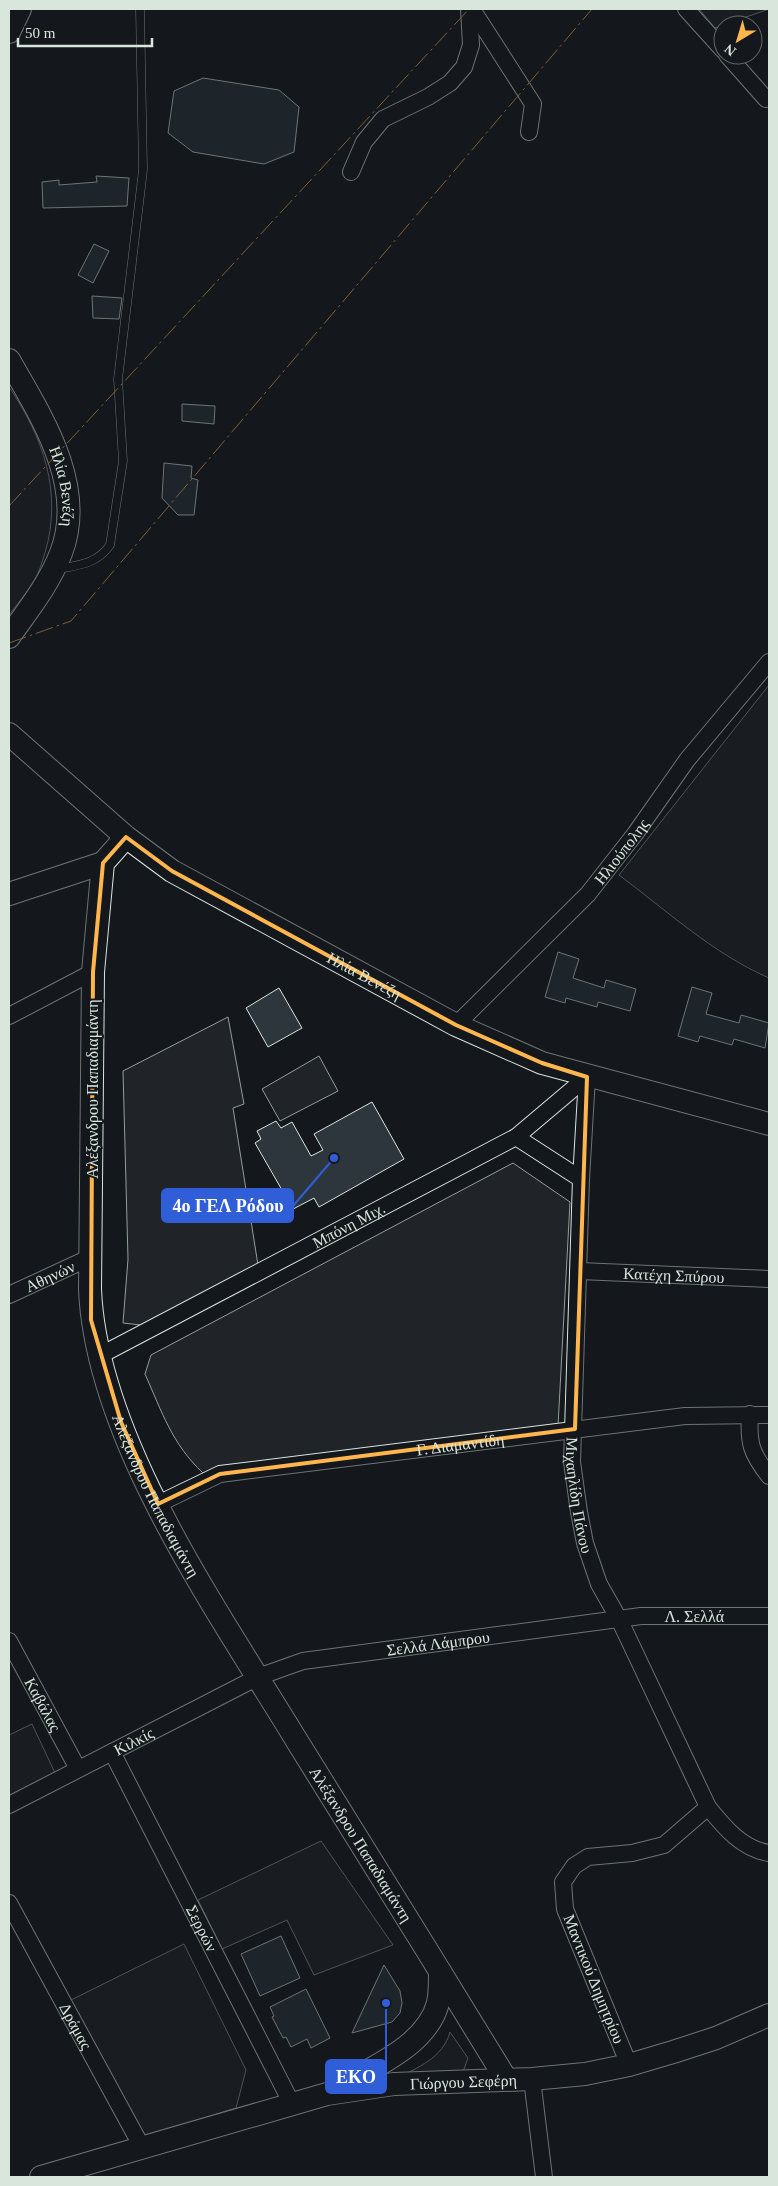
<svg xmlns="http://www.w3.org/2000/svg" width="778" height="2186" font-family="'Times New Roman',serif">
  <rect width="100%" height="100%" fill="#14181c"/>
  <!-- green -->
  <path fill="#202428" stroke="#939e99" d="M699,9H769L715,28Z
    M9,387C43,437 63,492 45,553C42,562 39,573 34,581C27,593 17,604 9,615Z
    M769,685V978C714,954 667,911 619,875Z
    M228,1017L244,1104L233,1108L258,1265L150,1326L123,1323L128,1259L123,1071Z
    M319,1056L338,1091L280,1121L262,1089Z
    M513,1163L570,1202L558,1426L203,1473C172,1444 162,1412 145,1374L151,1355Z
    M32,1724L56,1775L9,1798V1735Z
    M321,1841L393,1945L314,1975L287,1920L222,1949L198,1900Z
    M184,1944L246,2070L236,2108L144,2137L71,2000Z
    M450,2032L468,2058L463,2072L395,2079C417,2068 443,2058 450,2032Z"/>
  <!-- building -->
  <path fill="#2c363c" stroke="#d8e6dc" d="M203,78L279,90L299,107L294,152L264,164L193,152L168,133L174,91Z
    M96,176L129,178L127,206L43,208L42,182L59,180V185L97,182Z
    M94,244L109,251L93,283L78,275Z
    M92,296L122,298L119,319L93,318Z
    M182,404L215,406L214,424L182,421Z
    M164,463L192,466L191,478L198,480L194,515H178L162,498Z
    M558,952L579,959L573,978L604,988L606,980L636,989L630,1011L598,1002L597,1007L566,998L565,1003L545,997Z
    M692,987L712,993L706,1014L739,1023L741,1015L769,1023L765,1048L734,1039L732,1045L700,1036L698,1042L678,1036Z
    M279,988L302,1028L268,1047L246,1008Z
    M372,1102L404,1159L319,1207L314,1198L280,1216L269,1197L282,1190L255,1143L261,1139L257,1131L276,1121L281,1128L292,1122L311,1156L323,1150L314,1134Z
    M281,1936L300,1978L260,1996L241,1954Z
    M384,1965L400,1991L402,2003L400,2013L392,2022L352,2033Z
    M306,1989L330,2038L311,2048L307,2039L291,2047L286,2037L283,2038L272,2017L274,2016L270,2007Z"/>
  <g fill="none" stroke-linecap="round" stroke-linejoin="round">
    <defs>
      <path id="lane" d="M58,569C79,565 97,564 110,545L123,461L118,379L143,170L140,9"/>
      <g id="street">
        <path d="M472,9L533,104L529,132"/>
        <path d="M686,9L723,50"/>
        <path d="M727,55L766,99"/>
        <path d="M351,172L364,142L383,119L428,97L450,83L464,67L471,45L469,9"/>
        <path d="M9,1016L93,972"/>
        <path id="s1" d="M456,1025L588,894L635,834L687,760L769,662"/>
        <path id="s2" d="M587,1077L581,1179L572,1462L579,1512L585,1543L599,1584L620,1621L708,1807C724,1827 742,1849 769,1853"/>
        <path d="M516,1137L581,1179"/>
        <path id="s3" d="M579,1271L769,1279"/>
        <path id="s4" d="M9,1295L91,1257"/>
        <path id="s5" d="M99,1356L516,1137L587,1077"/>
        <path d="M750,1414C748,1443 751,1453 769,1476"/>
        <path id="s6" d="M158,1504L220,1474L685,1416L769,1415"/>
        <path id="s7" d="M9,1641L78,1769"/>
        <path id="s8" d="M112,1752L292,2104"/>
        <path id="s9" d="M9,1805L258,1677L303,1661L641,1616H769"/>
        <path id="s10" d="M9,1903L143,2149"/>
        <path d="M629,2065L565,1909L563,1882L574,1866L588,1857L632,1853L664,1845L708,1807"/>
        <path d="M532,2079L544,2177"/>
      </g>
      <g id="secondary">
        <path d="M9,32L20,9"/>
        <path id="s11" d="M9,360C41,416 87,486 61,553C49,584 28,610 9,637"/>
        <path id="s12" d="M9,734L126,837L172,871L456,1025L542,1063L769,1124"/>
        <path id="s13" d="M126,837L103,863L93,972L90,1289C96,1440 220,1614 297,1741C367,1853 437,1966 506,2079"/>
        <path d="M9,894L103,863"/>
        <path d="M337,2088C371,2068 427,2046 438,2003C440,1994 440,1982 440,1972"/>
        <path id="s14" d="M41,2177L327,2094L394,2084L532,2079L585,2074L629,2065L673,2052L716,2038L769,2015"/>
      </g>
    </defs>
    <!-- lane casing -->
    <use href="#lane" stroke="#d8e6dc" stroke-width="9"/>
    <!-- street casing -->
    <use href="#street" stroke="#d8e6dc" stroke-width="18"/>
    <!-- secondary casing -->
    <use href="#secondary" stroke="#d8e6dc" stroke-width="24"/>
    <!-- lane -->
    <use href="#lane" stroke="#14181c" stroke-width="8"/>
    <!-- street -->
    <use href="#street" stroke="#14181c" stroke-width="16"/>
    <!-- secondary -->
    <use href="#secondary" stroke="#14181c" stroke-width="22"/>
    <!-- power -->
    <path stroke="#ffb74d" stroke-width="1" stroke-dasharray="18 4 2.5 4" stroke-linecap="butt" d="M9,506L469,9
      M9,643L71,621L592,9"/>
  </g>
  <!-- marked area -->
  <path d="M0 0H778V2186H0ZM126,837L172,871L456,1025L542,1063L587,1077L575,1429L220,1474L158,1504L121,1422L91,1320L93,972L103,863Z" fill="#14181c" fill-opacity=".55" fill-rule="evenodd"/>
  <path fill="none" stroke="#ffb74d" stroke-width="4" stroke-linejoin="round" d="M126,837L172,871L456,1025L542,1063L587,1077L575,1429L220,1474L158,1504L121,1422L91,1320L93,972L103,863Z"/>
  <g text-anchor="middle" dominant-baseline="central" stroke-width="4" stroke-linejoin="round" paint-order="stroke">
    <!-- street labels -->
    <g font-size="16" fill="#d8e6dc" stroke="#14181c">
      <text stroke="none"><textPath href="#s11" startOffset="139">Ηλία Βενέζη</textPath></text>
      <text stroke="none"><textPath href="#s1" startOffset="240">Ηλιούπολης</textPath></text>
      <text stroke="none"><textPath href="#s12" startOffset="432">Ηλία Βενέζη</textPath></text>
      <text transform="translate(92 1089) rotate(-90)">Αλέξανδρου Παπαδιαμάντη</text>
      <text stroke="none"><textPath href="#s5" startOffset="282">Μπόνη Μιχ.</textPath></text>
      <text stroke="none"><textPath href="#s3" startOffset="95">Κατέχη Σπύρου</textPath></text>
      <text stroke="none"><textPath href="#s4" startOffset="45">Αθηνών</textPath></text>
      <text stroke="none"><textPath href="#s6" startOffset="311">Γ. Διαμαντίδη</textPath></text>
      <text stroke="none"><textPath href="#s2" startOffset="419">Μιχαηλίδη Πάνου</textPath></text>
      <text stroke="none"><textPath href="#s13" startOffset="680">Αλέξανδρου Παπαδιαμάντη</textPath></text>
      <text stroke="none"><textPath href="#s9" startOffset="722">Λ. Σελλά</textPath></text>
      <text stroke="none"><textPath href="#s9" startOffset="464">Σελλά Λάμπρου</textPath></text>
      <text stroke="none"><textPath href="#s7" startOffset="72">Καβάλας</textPath></text>
      <text stroke="none"><textPath href="#s9" startOffset="140">Κιλκίς</textPath></text>
      <text stroke="none"><textPath href="#s13" startOffset="1085">Αλέξανδρου Παπαδιαμάντη</textPath></text>
      <text stroke="none"><textPath href="#s8" startOffset="198">Σερρών</textPath></text>
      <text transform="translate(594 1979) rotate(68)">Μαντικού Δημητρίου</text>
      <text stroke="none"><textPath href="#s10" startOffset="140">Δράμας</textPath></text>
      <text stroke="none"><textPath href="#s14" startOffset="435">Γιώργου Σεφέρη</textPath></text>
    </g>
  </g>
  <!-- callouts -->
  <path fill="none" stroke="#305dd8" stroke-width="2" d="M334 1158L293 1206M386 2003L386 2077"/>
  <g fill="#305dd8" stroke="#14181c" stroke-width="2">
    <circle cx="334" cy="1158" r="5"/>
    <circle cx="386" cy="2003" r="5"/>
  </g>
  <g fill="#305dd8" stroke="#305dd8" stroke-width="2">
    <rect x="162" y="1189" width="131" height="33" rx="5"/>
    <rect x="326" y="2060" width="60" height="33" rx="5"/>
  </g>
  <g font-size="18" text-anchor="middle" font-weight="bold" fill="#fff">
    <text x="228" y="1212">4ο ΓΕΛ Ρόδου</text>
    <text x="356" y="2083">EKO</text>
  </g>
  <!-- border -->
  <rect width="778" height="2186" fill="none" stroke="#d8e6dc" stroke-width="20"/>
  <!-- north arrow -->
  <g transform="translate(738 40) rotate(218)"><circle r="24" fill="#14181c" stroke="#626a69"/>
  <path d="M0-4L9 19L0 12L-9 19Z" fill="#ffb74d"/>
  <text y="-8" font-size="14" font-weight="bold" text-anchor="middle" fill="#d8e6dc">N</text>
  </g>
  <!-- scale -->
  <path d="M18 38v8h134v-8" fill="none" stroke="#d8e6dc" stroke-width="2.5"/>
  <text x="25" y="38" font-size="15" fill="#d8e6dc" stroke="#14181c" stroke-width="4" paint-order="stroke">50 m</text>
</svg>
